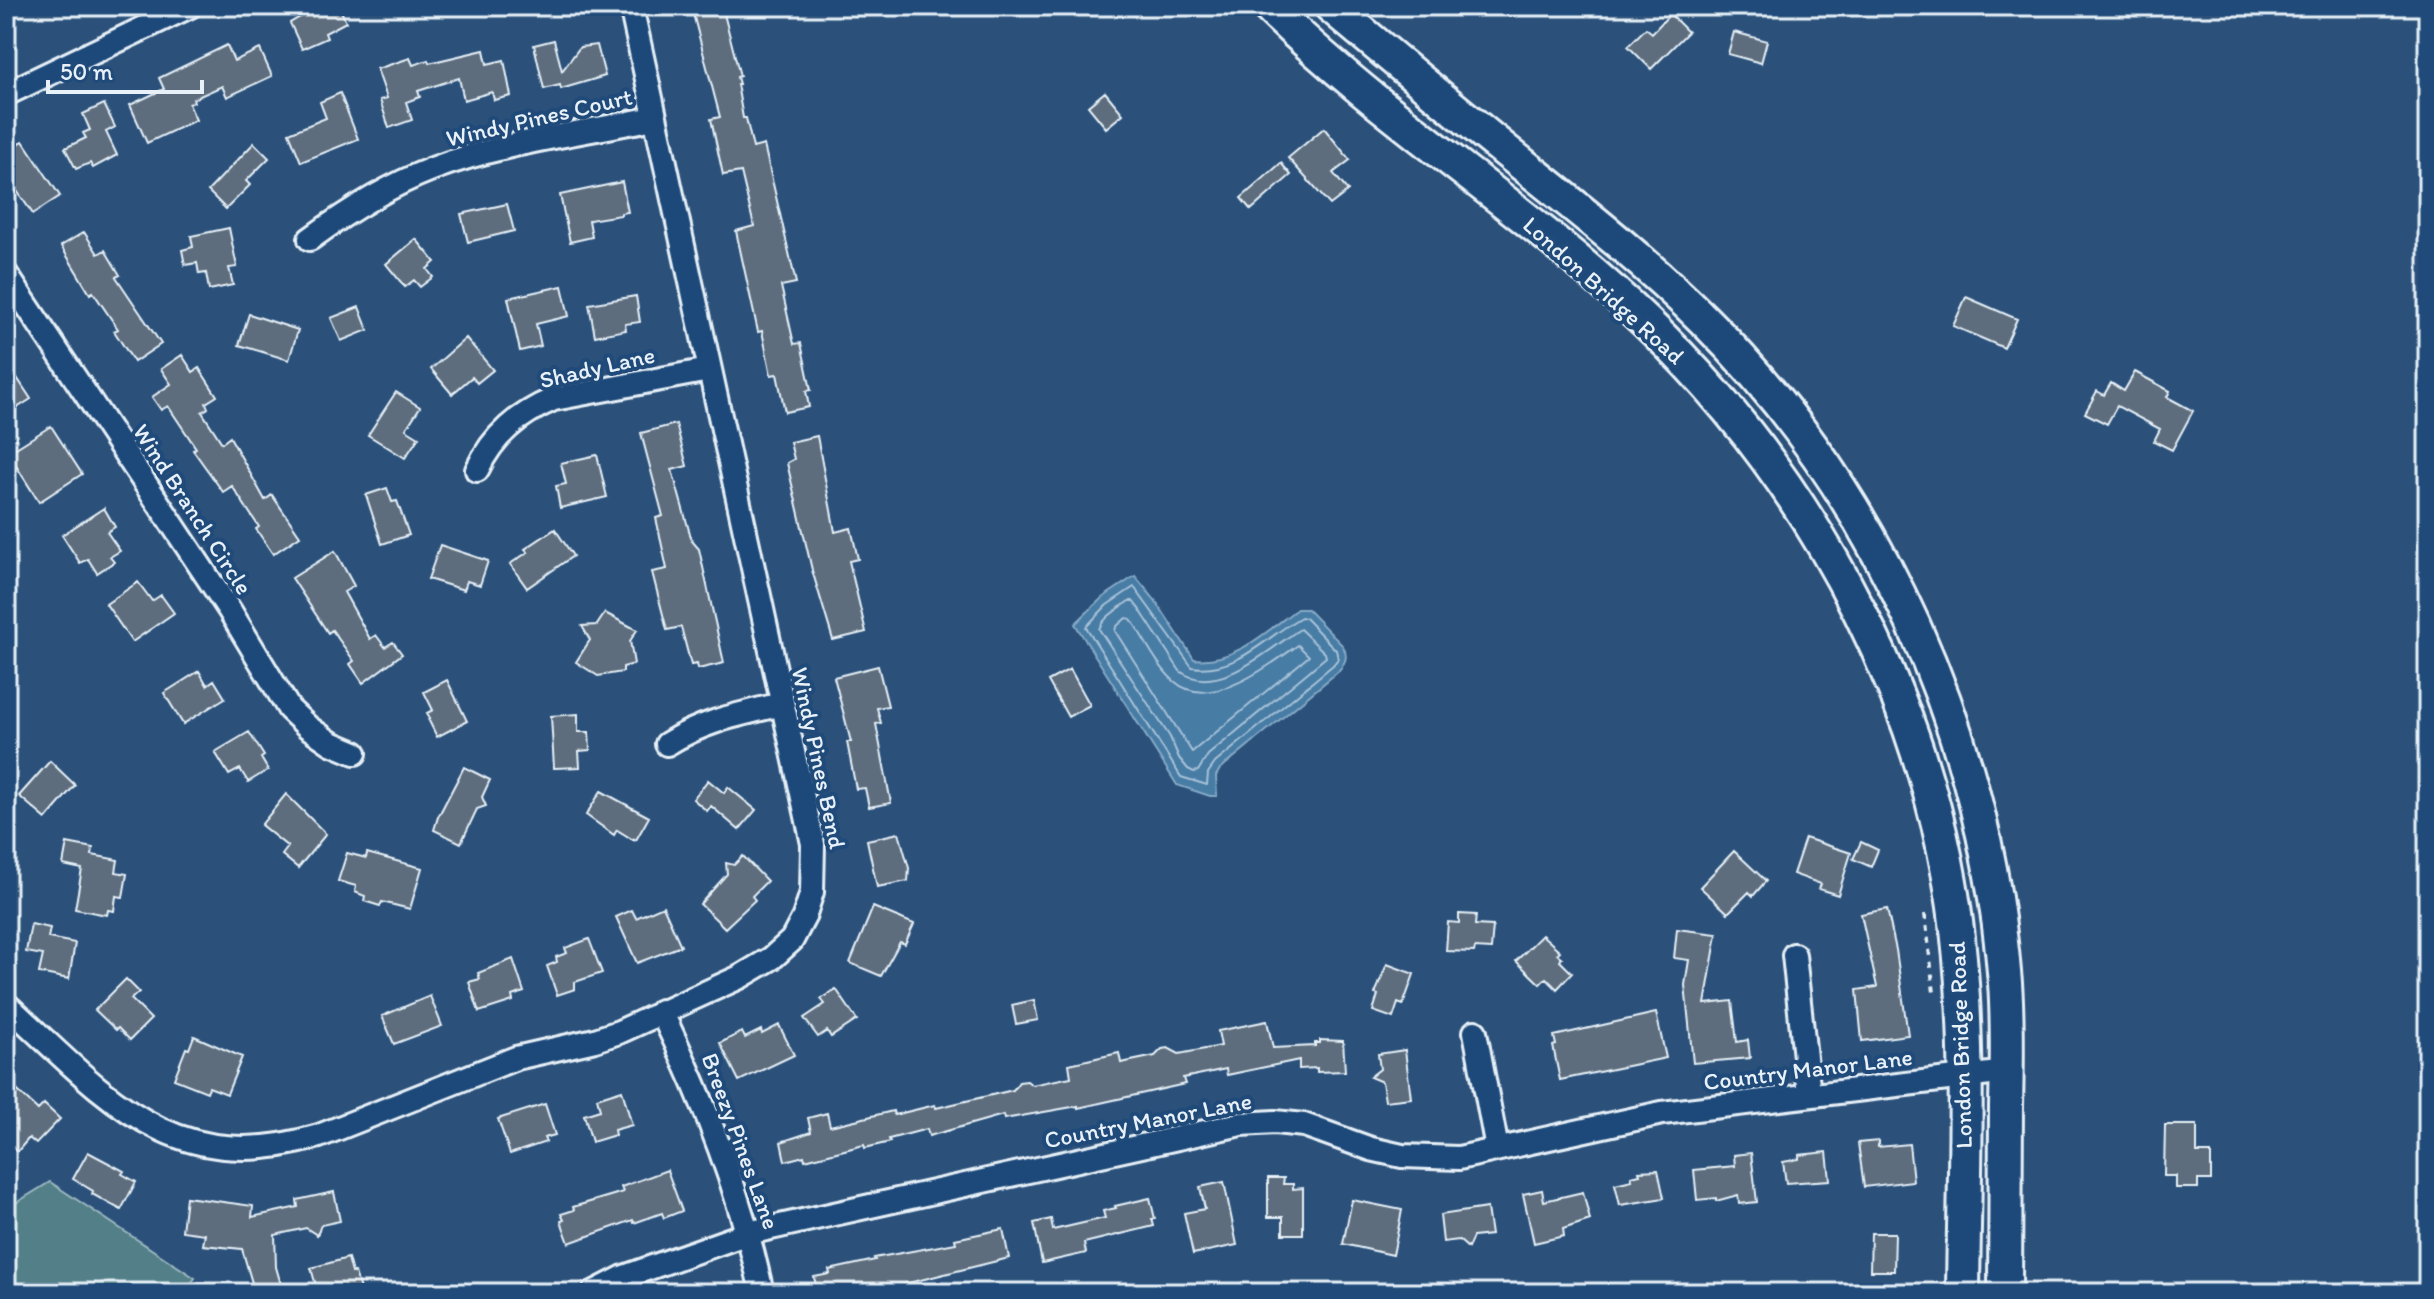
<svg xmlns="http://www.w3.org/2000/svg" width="2434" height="1299" font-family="Itim,sans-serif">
  <rect width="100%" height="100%" fill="#2b517b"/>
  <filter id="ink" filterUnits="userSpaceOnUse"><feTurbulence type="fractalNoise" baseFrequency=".0125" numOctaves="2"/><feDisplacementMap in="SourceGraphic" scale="16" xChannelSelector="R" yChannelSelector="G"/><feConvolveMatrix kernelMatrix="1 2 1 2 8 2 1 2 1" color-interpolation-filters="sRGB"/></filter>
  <g filter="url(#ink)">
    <!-- green -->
    <path fill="#528088" stroke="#9db8c0" stroke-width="2" d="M50,1182L195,1278L184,1293H6V1209Z"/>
    <!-- water -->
    <path fill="#477ba5" stroke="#87aac6" stroke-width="2" d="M1135,576L1155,600L1194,659C1234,664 1267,631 1297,609H1307L1343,646C1348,656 1346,661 1340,670L1220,769L1216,776L1217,796H1210L1177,785L1075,624L1102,598Z"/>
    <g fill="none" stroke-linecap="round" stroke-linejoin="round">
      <!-- shore -->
      <path stroke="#a8c2d7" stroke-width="2" d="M1134,587L1192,667C1236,674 1266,637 1301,617L1305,618L1336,650L1338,659L1333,665L1215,763L1208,773L1207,785L1181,777L1086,627L1107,605Z
        M1129,601H1133L1140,610L1180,671C1216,699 1271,648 1300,629L1325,653L1326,657L1208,755L1198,771L1194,772L1188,769L1179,758L1170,737L1099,629C1104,617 1118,609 1129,601Z
        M1126,618L1131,619C1144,638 1157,666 1174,681C1209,713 1270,665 1298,645L1309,656L1192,752L1115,631L1116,627Z"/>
    </g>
    <!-- building -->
    <path fill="#5d6d7d" stroke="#e8f1f8" stroke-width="2" d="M319,6H339L346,22L325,33L327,38L302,49L290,23Z
      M691,6H722L740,76L737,77L739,84H737L743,118H746L753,148L764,145L796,283L781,286L794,344L801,343L811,390L806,391L809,407L785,412L777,374L771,375L762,331L758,332L736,231L754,226L741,172L723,175L711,119L720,117Z
      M1670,14L1688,32L1651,69L1628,46L1646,28L1652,33Z
      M1734,32L1767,41L1761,63L1728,54Z
      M554,40L562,71L580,47L597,45L605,76L561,89L560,85L544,89L534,45Z
      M227,45L234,61L260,49L272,76L227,97L222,86L193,99L194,102L189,104L196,120L147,143L130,105L164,89L159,78Z
      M484,50L487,64L504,60L511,96L494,100L492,92L464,100L459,78L418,91L420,97L406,102L412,120L389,128L380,100L387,98L377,69L410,58L413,65L428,60L429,63Z
      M1105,92L1123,114L1106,128L1088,106Z
      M340,93L358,139L301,162L289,133L326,118L320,102Z
      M104,104L115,127L106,132L117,155L93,168L90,163L76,169L65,148L86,138L83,133L90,130L83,114Z
      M1324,128L1350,160L1333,173L1348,191L1330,205L1288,158Z
      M23,141L60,196L33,214L6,175V152Z
      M254,143L269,158L246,181L250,185L226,209L208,191Z
      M1281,163L1291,175L1251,210L1241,198Z
      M622,182L628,212L621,213V215L589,220L592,237L570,242L560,195Z
      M507,204L514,231L468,242L461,214Z
      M229,228L237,267L229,268L233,285L209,290L206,273L199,274L197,263L185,265L182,250L193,247L191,236Z
      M84,232L98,254L105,250L120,275L116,277L161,344L134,362L114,331L118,329L93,292L90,294L61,246Z
      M416,239L435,262L427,269L433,277L420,287L414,280L405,287L386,264Z
      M562,286L569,316L536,324L541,346L520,351L508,298Z
      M636,296L640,322L625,324L626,330L595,336L589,304Z
      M1966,297L2017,319L2004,348L1953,326Z
      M359,307L368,330L341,341L331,318Z
      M249,314L298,330L289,360L239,345Z
      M466,338L493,370L477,383L472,377L452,394L431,369Z
      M182,355L193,372L199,368L217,396L206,403L208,408L202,412L222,443L230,437L265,500L272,495L300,536L273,554L256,529L259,527L232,486L223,492L193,450L196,448L168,406L161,410L152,397L171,384L161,369Z
      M6,361L31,399L6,415Z
      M2135,372L2170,391L2167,397L2193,411L2172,450L2154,441L2160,429L2117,406L2107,424L2085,413L2097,391L2104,395L2111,383L2124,391Z
      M396,392L420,407L406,429L419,437L405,458L368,435Z
      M676,424L687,466L672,470L692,541L699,549L724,663L698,669L697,664L691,665L681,627L667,630L652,572L667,569L656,518L663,516L641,433Z
      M51,426L82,474L39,502L8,453Z
      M817,436L835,532L851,528L858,559L849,561L866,632L833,640L812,570L787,463L794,459L790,442Z
      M597,455L607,497L560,508L556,486L566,484L561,463Z
      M387,488L392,502L397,501L409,535L382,544L366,495Z
      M104,508L115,527L107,532L120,551L110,557L114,562L97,573L88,559L80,563L62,535Z
      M555,529L573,556L527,588L510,564L528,552L525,549Z
      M440,545L488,561L480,585L467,581L464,590L428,579Z
      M335,551L354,586L344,592L370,639L376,635L385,647L393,642L402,654L363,683L350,664L354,661L332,630L328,633L292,578Z
      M138,582L152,601L161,595L174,613L132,642L106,604Z
      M605,613L637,630L630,641L634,664L623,667V672L598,676L576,662L590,640L582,626L597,625Z
      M878,666L888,706L877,708L881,723L876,724L891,803L869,807L865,788L856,789L847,742H851L834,677Z
      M1070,669L1090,705L1068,717L1048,681Z
      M199,671L207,685L214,680L225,698L183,724L164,693Z
      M447,680L467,721L437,737L428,719L430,718L427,713L433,710L424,692Z
      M578,714V732H589L590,750L579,751L580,767L554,768L551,716Z
      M249,732L264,756L261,758L268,770L248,782L240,769L229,775L215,752Z
      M50,761L75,785L46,819L19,796Z
      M464,767L490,780L482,797L486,806L477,809L461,843L434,830L438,817Z
      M708,780L724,793L728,787L756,810L739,830L711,806L707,811L693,799Z
      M601,791L649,817L636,840L633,838L635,841L617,830L614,835L586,815Z
      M286,794L326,834L298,868L282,855L288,847L261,825Z
      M899,833L909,868L908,881L877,887L867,840Z
      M1805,838L1851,853L1838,895L1819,889L1821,884L1793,874Z
      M1861,842L1878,850L1871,867L1853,859Z
      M67,843L93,848L92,855L118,860L116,872L127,874L123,897L116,896L114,911L108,910L107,915L75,909L82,869L63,865Z
      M1734,851L1766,881L1753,896L1749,892L1728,913L1700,887Z
      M347,853L366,858L367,853L422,868L410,909L382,902L380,906L364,901L365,896L355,892L356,886L338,881Z
      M743,856L767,881L752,896L755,900L725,928L700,904L727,874L726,863L734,865Z
      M663,906L681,946L637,963L616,917L632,910L636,918Z
      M873,907L914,924L905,944L900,942L881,976L850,963Z
      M1887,909L1896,950L1908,1035L1862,1041L1857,990L1877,987L1861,914Z
      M1459,914L1476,915L1475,925L1493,926L1491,949L1475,948L1474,952L1446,951L1448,922L1459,923Z
      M31,924L50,928L48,938L75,943L69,979L39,973L43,955L26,952Z
      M1677,929L1717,934L1705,1004L1732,1001L1737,1042L1748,1040L1750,1058L1693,1063L1685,985L1689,960L1674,958Z
      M1542,935L1560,951L1557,954L1562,958L1560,961L1572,973L1557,989L1546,978L1540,984L1516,961Z
      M589,939L602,973L575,982V989L557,995L547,966L557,962L556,957L567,953L565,948Z
      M513,959L524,992L512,996L513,1001L479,1012L469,982L480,979L478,973Z
      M1387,964L1414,974L1403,1005L1398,1003L1393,1018L1373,1011L1378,995L1375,994Z
      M126,979L139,992L131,999L151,1019L130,1040L118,1028L116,1030L95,1010Z
      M836,989L857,1020L831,1037L827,1031L818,1037L804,1018L825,1004L821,999Z
      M430,996L442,1026L394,1044L382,1016Z
      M1034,1000L1038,1020L1016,1024L1012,1005Z
      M1656,1013L1666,1058L1560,1080L1553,1046L1556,1045L1554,1036Z
      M1267,1021L1273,1048L1315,1046V1043H1320V1040L1343,1041L1345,1071L1317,1072V1068L1299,1069V1060L1227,1075L1226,1069L1183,1078L1185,1084L1078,1108V1106L1004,1119L1003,1115L929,1136L927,1129L889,1139L890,1142L865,1148L864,1145L805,1160L804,1156L785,1161L781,1142L811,1132L808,1118L827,1113L830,1126L893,1111L894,1115L935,1105L936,1108L1013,1090L1019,1082L1027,1081L1032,1085L1071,1077L1069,1064L1119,1053L1121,1063L1155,1056L1162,1049L1168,1048L1179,1054L1221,1046L1218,1031Z
      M779,1025L794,1055L739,1081L720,1043L742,1032L745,1038L761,1030L762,1034Z
      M194,1036L242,1057L227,1094L209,1087L207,1092L174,1079L186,1048L189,1049Z
      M1405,1050L1411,1098L1385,1101L1382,1082L1370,1077L1380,1069L1378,1054Z
      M6,1080L38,1110L44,1104L60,1119L36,1144L29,1138L17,1152L6,1142Z
      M622,1090L632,1125L614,1130L615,1135L592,1142L584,1115L600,1110L597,1098Z
      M545,1104L555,1135L544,1138L546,1142L510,1154L498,1119Z
      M2165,1125H2197V1153H2211V1180H2198V1188H2176V1176H2164Z
      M1878,1141V1147L1909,1144L1913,1181L1864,1187L1858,1143Z
      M88,1152L124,1171L122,1174L136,1182L121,1210L92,1194L93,1191L73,1179Z
      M1827,1152L1830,1180L1786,1183L1783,1162L1799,1159V1155Z
      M1751,1153L1757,1202L1739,1204L1738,1195L1716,1201V1198L1697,1200L1694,1170L1735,1166L1734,1155Z
      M667,1170L682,1211L664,1218L662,1213L634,1223L633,1220L569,1243L561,1221L564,1220L561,1214L574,1210L573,1207L623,1192L621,1187Z
      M1658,1170L1664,1198L1620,1205L1615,1184L1632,1180L1631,1176L1640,1174L1639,1171Z
      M1268,1178H1284L1283,1184H1293V1189L1303,1188V1234H1283V1217H1268Z
      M1224,1182L1237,1245L1193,1254L1184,1213L1205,1209L1200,1187Z
      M1542,1190L1544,1201L1583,1192L1590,1220L1563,1229L1564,1236L1534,1243L1523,1194Z
      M334,1192L340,1221L321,1225L317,1235L306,1228L275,1235L276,1267L282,1288L266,1293H255L242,1249L203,1245L205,1234L182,1231L186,1197L253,1206L252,1217L298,1207L297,1200Z
      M1150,1198L1155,1219H1152L1154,1226L1084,1243L1086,1253L1042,1263L1034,1223L1051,1219L1053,1230L1105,1218L1103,1211L1116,1208L1115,1206Z
      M1352,1200L1402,1210L1393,1255L1343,1244Z
      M1487,1208L1491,1235L1473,1237L1468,1248L1459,1240L1443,1242L1440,1215Z
      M1003,1229L1009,1258L868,1293H818L814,1277L830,1274L829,1270L875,1260L874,1258L956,1243L955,1239Z
      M1871,1233H1895L1894,1271H1870Z
      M348,1258L352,1273L355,1272L361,1293H318L311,1268Z"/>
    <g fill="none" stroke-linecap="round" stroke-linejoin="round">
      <defs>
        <path id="minor" d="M6,94L190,6
          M310,239C348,211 388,186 432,169C500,143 583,133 654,118
          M6,274L230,611L289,709L308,727L331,743L355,753
          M477,470C493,435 519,414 554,399L709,370
          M667,744C703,721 741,714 782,704
          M1794,955L1809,1095
          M6,1004C105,1095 171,1180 319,1136L516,1058L595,1040L619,1032L740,977L772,958L792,940L804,917L812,892L813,844L631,6
          M661,1011C705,1102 741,1194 762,1293
          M1475,1032L1497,1149
          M593,1293L624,1277L748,1233L1241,1124L1275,1122L1304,1125L1371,1149L1402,1156L1459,1158L1662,1113L2007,1072"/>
        <path id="secondary" d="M1268,6C1385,121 1526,207 1645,321C1818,485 1939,719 1960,958C1970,1069 1964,1182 1963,1293
          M1331,6C1392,58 1454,109 1516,159C1581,211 1646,262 1704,320C1880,494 1986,738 2005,983C2008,1024 2007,1066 2006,1107C2006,1169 2005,1231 2005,1293"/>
      </defs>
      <!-- minor casing -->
      <use href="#minor" stroke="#e8f1f8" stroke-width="28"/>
      <!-- secondary casing -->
      <use href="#secondary" stroke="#e8f1f8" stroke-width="38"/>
      <!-- path -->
      <path stroke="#e8f1f8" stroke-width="4" stroke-dasharray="6 6" stroke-linecap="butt" d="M1925,914L1934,993"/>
      <!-- minor -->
      <use href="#minor" stroke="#1f4a7a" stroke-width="22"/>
      <!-- secondary -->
      <use href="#secondary" stroke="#1f4a7a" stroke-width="32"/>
    </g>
  </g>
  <g text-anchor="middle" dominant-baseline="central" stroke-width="8" stroke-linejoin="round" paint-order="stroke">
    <!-- street labels -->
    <g font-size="24" fill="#e8f1f8" stroke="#1f4a7a">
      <text transform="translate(539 117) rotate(-13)">Windy Pines Court</text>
      <text transform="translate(1604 290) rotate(42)">London Bridge Road</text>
      <text transform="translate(597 367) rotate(-13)">Shady Lane</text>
      <text transform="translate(193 509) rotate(57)">Wind Branch Circle</text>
      <text transform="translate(819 758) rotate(78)">Windy Pines Bend</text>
      <text transform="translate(1960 1045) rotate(-92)">London Bridge Road</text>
      <text transform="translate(1808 1069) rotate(-7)">Country Manor Lane</text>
      <text transform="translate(1148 1120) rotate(-11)">Country Manor Lane</text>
      <text transform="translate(741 1141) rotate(70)">Breezy Pines Lane</text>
    </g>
  </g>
  <!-- margin -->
  <rect width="2434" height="1299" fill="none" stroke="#1f4a7a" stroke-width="32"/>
  <rect x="16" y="16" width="2402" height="1267" fill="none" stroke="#e8f1f8" stroke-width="3" filter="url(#ink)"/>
  <!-- scale -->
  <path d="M48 80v12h154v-12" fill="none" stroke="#e8f1f8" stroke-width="4"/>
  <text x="60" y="80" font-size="24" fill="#e8f1f8" stroke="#1f4a7a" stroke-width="6" paint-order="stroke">50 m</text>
</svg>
